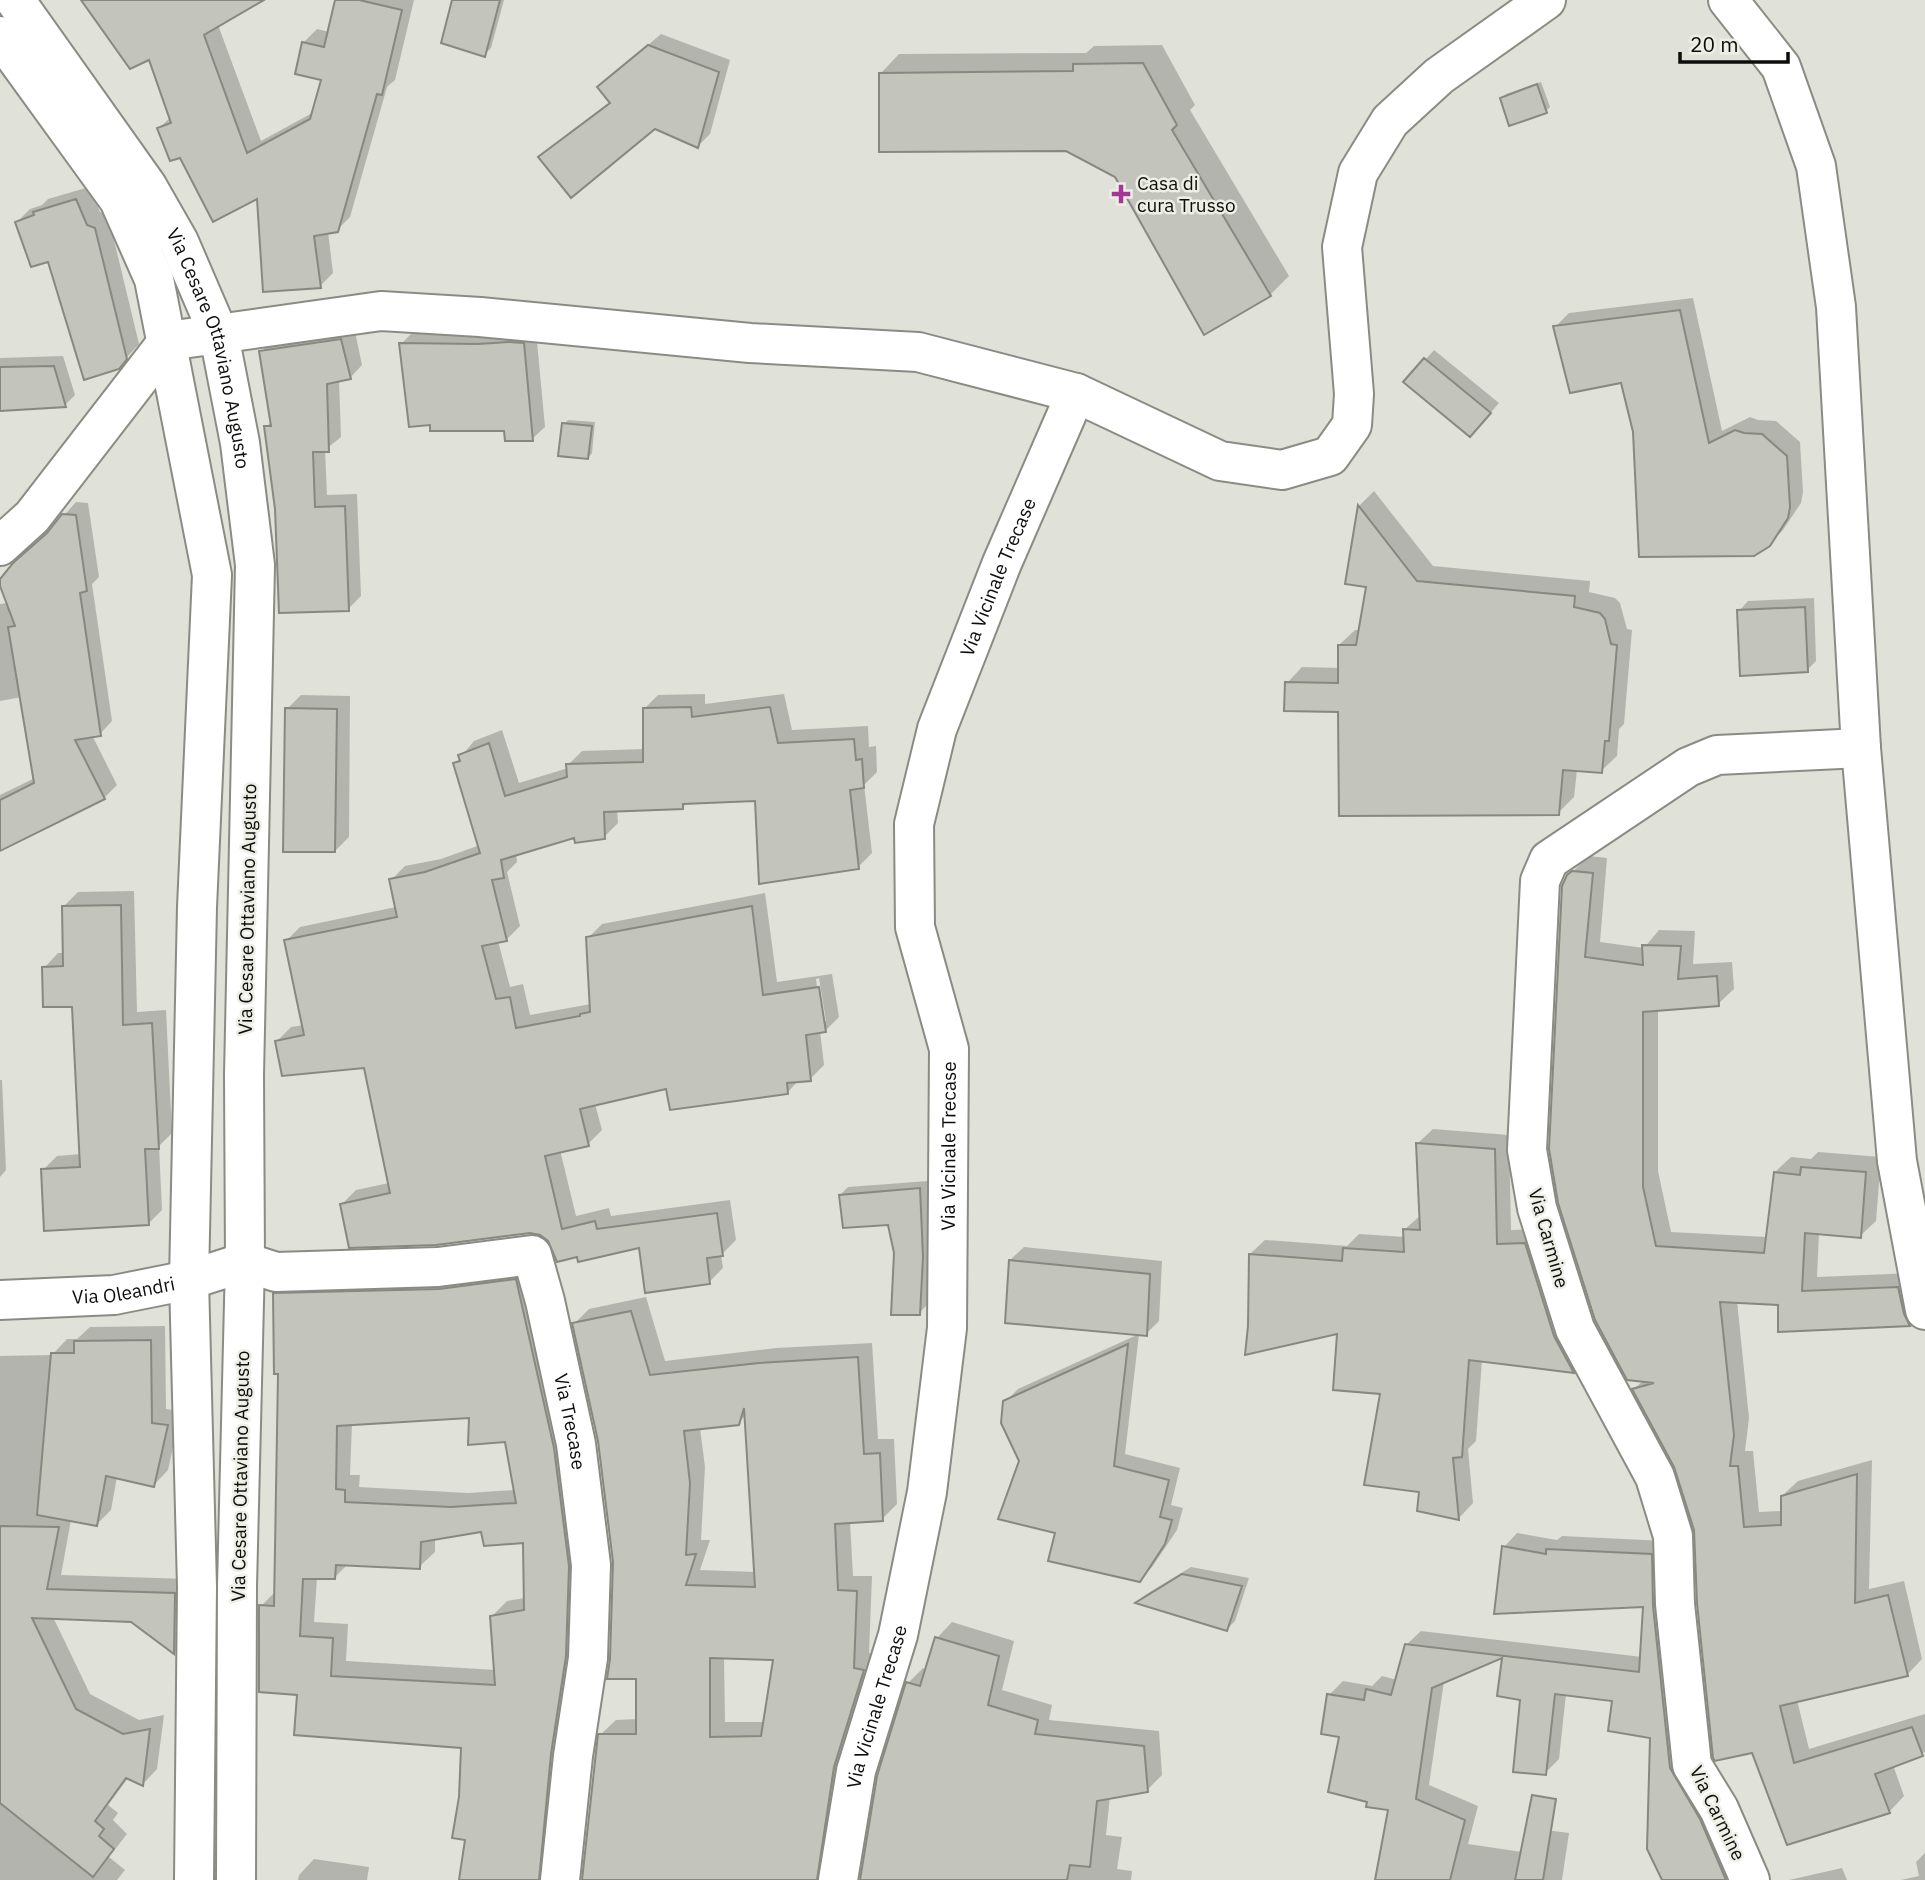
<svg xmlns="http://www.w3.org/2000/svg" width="1925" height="1880" font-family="'IBM Plex Sans',sans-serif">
  <rect width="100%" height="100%" fill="#e0e2d9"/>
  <!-- shadow -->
  <path fill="#0003" fill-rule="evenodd" d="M83,0H248L218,25L261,141L314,112L323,79L304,42L317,29L329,32L337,0H414L395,80L387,87L350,217L337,230L328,232L333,273L320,286L258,196L180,156L159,128L171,117L150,57Z
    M454,0H504L491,48L484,55Z
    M661,34L730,60L710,134L698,146L654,127L540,158L552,146L611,101L599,87Z
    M1162,45L1195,105L1190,110L1289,276L1270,295L1116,176L1066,149L881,73L899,54L1086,53L1094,46Z
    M1541,82L1550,107L1546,111L1502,98L1506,94Z
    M89,187L100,212L108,215L139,344L118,367L49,260L17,222L30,209L42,205L48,199Z
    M1693,298L1722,431L1750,417L1758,420L1776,421L1800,442L1803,492L1801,503L1783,530L1769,544L1634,432L1622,381L1555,327L1569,313Z
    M354,327L362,365L350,378L339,380L341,437L325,450L327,495L357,494L361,596L348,609L277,509L266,427L272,421L261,352L274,339Z
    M414,331H536L545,427L532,439L506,429L401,344Z
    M1434,350L1499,403L1479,426L1406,381Z
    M63,356L75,395L65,405L0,410V358Z
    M568,420L595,422L592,453L588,458L564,424Z
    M1374,491L1433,566L1590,581L1589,592L1615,598L1620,603L1627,629L1632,630L1624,724L1619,729L1617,756L1601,771L1577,770L1574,797L1558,813L1340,710L1287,683L1302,667L1340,668L1339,645L1355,630H1361L1368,586L1347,583L1359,506Z
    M76,502L88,503L99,577L92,584L112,721L100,734L92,735L117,785L104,798L0,833V795L35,778L22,697L0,701V604L8,603L52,529Z
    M1814,598L1816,661L1807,670L1739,611L1748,601Z
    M705,694V704L784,694L792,730L868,726L869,747L876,746L877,772L864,785L872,853L858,867L757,799L688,802L683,807L617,810L618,823L604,837L575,836L516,853L517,862L507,872L520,926L506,940L498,941L510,987L523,984L530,1015L591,1004L588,938L602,924L765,893L777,982L832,974L839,1017L825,1031H820L824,1065L810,1079L799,1080L787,1093L668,1087L595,1104L602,1130L588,1144L560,1150L576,1216L609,1208L611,1216L730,1200L736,1240L721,1255L723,1268L709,1282L640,1246L578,1255L541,1233L342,1204L356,1190L389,1183L365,1066L277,1041L291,1027L304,1025L286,941L300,927L396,907L391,880L405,866L441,859L480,845L455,764L474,741L502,730L519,783L568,768V765L582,751L645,749L644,709L658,695ZM819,978L826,1021H822L816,979Z
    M301,695L350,696L349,837L335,851L287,709Z
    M1589,856L1607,858L1600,942L1644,948L1659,930L1695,931L1693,964L1732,962L1734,989L1718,1004L1658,1009V1171L1671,1232L1767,1237L1775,1172L1791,1157L1811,1159L1818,1152L1881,1157L1876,1221L1860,1236L1819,1233L1817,1277L1914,1273L1925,1309L1909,1324L1780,1330L1779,1303L1737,1301L1749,1418L1745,1451H1753L1759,1512L1782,1511V1496L1798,1481L1872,1460L1869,1589L1904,1581L1922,1659L1907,1675L1797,1700L1809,1749L1925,1714V1752L1893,1765L1904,1796L1889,1812L1788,1843L1676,1466L1634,1389L1644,1380L1568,876Z
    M134,891L137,1012L166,1010L172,1133L159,1146L162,1210L148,1224L43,1170L57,1156L81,1154L74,1005L44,968L58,953H65L64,906L78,892Z
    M0,1080H2L6,1170L0,1177Z
    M1433,1129L1509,1135L1511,1230L1540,1229L1588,1357L1573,1371L1482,1360L1476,1441L1468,1449L1473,1503L1459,1518L1419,1509L1421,1490L1382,1392L1339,1332L1250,1254L1265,1240L1347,1246L1359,1234L1405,1237L1404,1230L1421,1215L1418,1143Z
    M928,1181L930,1248L927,1305L919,1313L890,1223L840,1195L848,1187Z
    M1024,1247L1162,1261L1159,1321L1146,1334L1010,1260Z
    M531,1265L584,1550L560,1880H480L467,1839L460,1797L462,1746L299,1693L261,1606L276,1591L280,1372L275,1294L290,1279ZM471,1416L506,1440L515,1490L468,1493L359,1487L360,1475H350L352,1424ZM483,1530L525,1541V1598L507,1601L492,1616L496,1670L346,1661L348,1624L314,1622L317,1578H334L348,1564L419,1567L435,1552V1538Z
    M646,1297L665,1361L776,1348L872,1343L878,1439H894L897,1504L882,1519L850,1521L853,1576H872L869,1653L878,1655L838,1880H584L600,1735L616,1720L638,1719L637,1677L612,1659L614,1562L599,1441L574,1324L589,1309ZM746,1415L756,1572L700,1570L710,1540H701L705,1467L700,1428L738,1423ZM724,1657L775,1658L765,1722H725Z
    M165,1326L166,1409L181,1411L168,1470L154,1485L117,1477L111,1510L97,1524L71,1520L61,1575L189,1579L188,1638L174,1652L132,1620L53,1617L90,1694L139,1720L164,1715L157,1769L143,1784L129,1777L108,1805L118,1813L113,1820L127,1834L109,1857L125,1870L117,1880H0V1356L52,1355L67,1339H77L90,1327Z
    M1139,1334L1125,1454L1180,1468L1171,1505L1183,1508L1177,1530L1152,1567L1140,1580L1057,1532L1021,1460L1005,1402L1018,1389Z
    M1517,1533L1557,1540L1562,1536L1665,1541L1684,1753L1747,1880H1664L1652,1737L1613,1699L1566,1694L1559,1759L1545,1773L1522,1699L1499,1694L1504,1656L1444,1681L1429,1785L1478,1806L1468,1844L1522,1852L1538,1829L1569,1833L1562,1880H1377L1390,1809L1369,1801L1341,1736L1329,1695L1343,1681L1372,1686L1382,1676L1397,1680L1406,1645L1421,1631L1642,1657L1644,1605L1504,1547Z
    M1191,1567L1249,1578L1235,1621L1227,1629L1138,1602L1145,1595Z
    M952,1622L1014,1641L1002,1690L1052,1705L1049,1720L1159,1731L1162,1775L1147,1790L1110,1796L1106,1835L1122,1837L1117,1869L1132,1871L1131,1880H862L908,1683L923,1668L927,1669L937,1638Z
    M1925,1853V1880H1901L1919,1876L1916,1862Z
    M314,1859L369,1867L367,1880H298L299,1875Z
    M1842,1868L1847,1880H1789Z"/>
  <!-- building -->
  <path fill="#c3c5bc" stroke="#878980" stroke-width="2" fill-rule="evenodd" d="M81,0H264L204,35L247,153L310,119L321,80L295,74L302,42L324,47L335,0H359L402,10L382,95L377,94L338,232L314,236L321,288L263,292L257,199L213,222L180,158L170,161L157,128L171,123L149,60L130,69Z
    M452,0H500L485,57L441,43Z
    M648,45L719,72L698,148L655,129L571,198L538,157L610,103L597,87Z
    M1143,63L1177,125L1172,130L1271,296L1204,335L1115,177L1066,151L879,152V73L1073,71V64Z
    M1537,84L1547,113L1509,126L1500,98Z
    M76,199L87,225L95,228L127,359L119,369L84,380L48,262L31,267L15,222L34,215L33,212Z
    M1680,310L1709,443L1735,430L1744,433L1762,434L1787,456L1790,507L1788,518L1770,546L1754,556L1639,557L1633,432L1621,383L1570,393L1553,326Z
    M341,339L351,379L327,384L329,452H313L315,507L345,506L349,611L279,613L275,509L264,426H271L259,351Z
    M509,342L524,343L533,441H505L504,431H430V425L409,427L399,343L478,344Z
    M1424,358L1491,413L1470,437L1403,382Z
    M54,366L66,407L0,411V367Z
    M562,423L592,426L588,459L558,456Z
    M1358,505L1417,581L1575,596L1574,607L1600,613L1605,619L1611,644L1617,645L1609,741H1605L1602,773L1563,770L1559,815L1339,816L1338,712L1284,711L1285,682L1338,683V645H1356L1366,587L1345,584Z
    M62,514L76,515L87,591L80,593L101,736L75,740L105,799L0,851V800L34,783L8,627L15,626L0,586V579L13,563L47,533Z
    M1805,607L1808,672L1740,676L1737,610Z
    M691,707L692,717L770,707L778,743L854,739L856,760L862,759L864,788L850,790L859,869L759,884L755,801L683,804V809L604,812L605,839L575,843L574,838L501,860L504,878L492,880L507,941L482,946L496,999L510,997L516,1028L580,1016V1014L590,1012L586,937L752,906L763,995L819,987L826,1032L806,1035L811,1081L787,1083L788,1094L670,1110L666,1089L580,1109L589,1146L545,1156L562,1229L595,1221L597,1229L717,1213L723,1256L707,1258L710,1284L645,1293L639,1248L578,1262L577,1257L557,1262L548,1241L540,1235L530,1233L436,1245L349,1248L340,1204L390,1193L364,1068L282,1076L275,1041L304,1035L284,940L397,917L389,879L425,872L480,853L453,763L460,761L458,755L489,743L505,796L567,777L566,764L643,762V708Z
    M285,708L337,709L335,852H283Z
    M1572,871L1593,873L1585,957L1643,965L1642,945L1681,946L1678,979L1717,976L1719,1006L1643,1012V1187L1656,1246L1764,1253L1774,1172L1800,1175L1801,1167L1866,1172L1861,1238L1805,1233L1802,1291L1898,1287L1904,1314L1910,1326L1778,1332V1305L1720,1302L1734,1435L1730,1466H1738L1744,1527L1781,1525V1496L1857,1474L1855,1603L1888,1595L1908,1676L1780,1706L1794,1763L1912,1727L1923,1756L1875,1774L1890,1813L1787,1845L1752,1753L1715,1761L1713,1758L1697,1603L1694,1530L1674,1467L1632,1389L1654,1383L1627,1380L1595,1320L1558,1203L1549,1149L1562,886L1567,875Z
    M121,905L123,1025L152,1023L159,1149H145L149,1225L44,1231L41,1169L80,1167L72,1007H43L42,967L63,966L62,906Z
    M1416,1143L1495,1149L1497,1244L1525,1243L1554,1336L1574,1373L1469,1360L1462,1457L1453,1458L1459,1520L1417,1511L1419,1492L1364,1485L1380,1394L1333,1390L1337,1334L1245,1355L1248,1326L1249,1254L1342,1261L1343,1248L1404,1252L1403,1229L1420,1230Z
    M920,1188L923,1257L920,1315H891L894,1253L888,1225L843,1228L839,1195Z
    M1009,1260L1150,1274L1147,1336L1005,1323Z
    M516,1279L554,1448L569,1566L566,1656L551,1754L539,1880H459L465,1840L452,1838L459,1797L461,1748L294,1735L297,1695L259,1692V1605L274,1606L278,1374H274L273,1293L439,1289ZM469,1418L468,1445L505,1442L516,1503L451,1507L345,1502V1490L336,1489L337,1426ZM481,1532L484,1546L523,1543L524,1610L490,1616L495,1685L331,1676L333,1638L300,1636L303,1579H335L336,1565L420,1569L421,1542Z
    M631,1311L650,1375L759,1363L858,1357L864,1454L880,1453L883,1521L835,1524L838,1590L857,1591L854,1668L864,1670L834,1767L817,1880H582L598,1734H636V1679H607L610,1659L613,1562L598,1441L572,1323ZM744,1408L755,1587L686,1585L696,1554L686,1555L690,1483L684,1431L739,1425ZM710,1658L773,1660L761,1736L710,1737Z
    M151,1340L152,1423L168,1425L154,1487L106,1476L97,1526L37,1515L51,1353H74V1341Z
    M1128,1344L1114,1466L1169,1480L1160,1517L1172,1520L1165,1544L1140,1582L1048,1561L1055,1533L998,1519L1019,1461L1001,1423L1003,1401Z
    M0,1526L59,1527L47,1589L175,1593L174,1654L131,1622L32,1618L76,1709L123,1734L150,1729L143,1786L126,1778L95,1821L104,1829L99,1836L114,1849L93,1877L0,1803Z
    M1502,1546L1546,1554V1549L1652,1554L1653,1606L1670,1768L1700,1819L1726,1880H1662L1647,1849L1650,1738L1608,1731L1612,1701L1555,1694L1546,1775L1513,1772L1520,1700L1497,1696L1502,1658L1432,1688L1416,1799L1465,1820L1450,1880H1375L1388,1810L1366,1807L1367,1802L1328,1792L1339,1737L1321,1734L1327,1694L1364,1700L1366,1689L1391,1695L1405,1644L1639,1672L1643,1607L1494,1614Z
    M1182,1574L1242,1586L1227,1631L1135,1603Z
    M935,1637L999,1656L988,1705L1038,1720L1035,1734L1144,1746L1148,1792L1097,1801L1090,1867L1070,1865L1067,1880H860L877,1776L906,1682L920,1686Z
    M1532,1795L1556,1799L1543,1880H1515Z"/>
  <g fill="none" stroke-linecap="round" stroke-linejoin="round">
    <defs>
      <g id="minor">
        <path id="s1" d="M15,0L147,186L179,242L219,335L240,443L255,565L244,1075L245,1262L237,1586L236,1880"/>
        <path d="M1728,0L1781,67L1816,166L1836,307L1861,748L1897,1161L1925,1310"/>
        <path d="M0,36L119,200L154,279L212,575L197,907L189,1280L197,1587L194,1880"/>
        <path d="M0,546L32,517L168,341L381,311L480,317L750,343L918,352L1076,393L1220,461L1282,470L1330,456L1352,425L1354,394L1342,247L1358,173L1390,121L1439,76L1546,0"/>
        <path id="s2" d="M0,1300L114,1295L189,1280L245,1262L276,1272L438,1267L532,1255L545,1301L576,1444L591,1565L588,1658L573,1756L560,1880"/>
        <path id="s3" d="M838,1880L856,1771L898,1635L927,1492L947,1328L949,1049L915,927L914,824L937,729L1002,563L1076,393"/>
        <path d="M1750,1880L1719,1809L1692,1765L1675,1604L1673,1536L1655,1477L1575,1329L1537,1208L1527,1150L1540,881L1549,860L1688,767L1717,755L1861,748"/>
      </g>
    </defs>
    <!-- minor casing -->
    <use href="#minor" stroke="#8a8c84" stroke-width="42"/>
    <!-- minor -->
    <use href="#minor" stroke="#fff" stroke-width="38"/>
  </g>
  <!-- markers -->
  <path fill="#a43796" stroke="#edefe6" stroke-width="2.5" d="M1117.5 183.5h7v7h7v7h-7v7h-7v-7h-7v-7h7z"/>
  <g text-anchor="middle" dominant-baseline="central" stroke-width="5" stroke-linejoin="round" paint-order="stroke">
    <!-- poi labels -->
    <g font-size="19" fill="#0d0e0b" stroke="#edefe6" text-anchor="start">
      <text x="1137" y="183">Casa di<tspan x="1137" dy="22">cura Trusso</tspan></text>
    </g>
    <!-- street labels -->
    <g font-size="19" fill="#0d0e0b" stroke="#edefe6">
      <text stroke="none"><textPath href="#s1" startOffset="404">Via Cesare Ottaviano Augusto</textPath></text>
      <text stroke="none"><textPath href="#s3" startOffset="1334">Via Vicinale Trecase</textPath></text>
      <text transform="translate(247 909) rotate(-89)">Via Cesare Ottaviano Augusto</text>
      <text stroke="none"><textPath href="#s3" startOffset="746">Via Vicinale Trecase</textPath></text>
      <text transform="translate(1549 1238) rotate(74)">Via Carmine</text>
      <text stroke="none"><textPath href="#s2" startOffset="124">Via Oleandri</textPath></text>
      <text stroke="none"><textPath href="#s2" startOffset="710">Via Trecase</textPath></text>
      <text transform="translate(240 1476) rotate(-89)">Via Cesare Ottaviano Augusto</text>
      <text stroke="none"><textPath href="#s3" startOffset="178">Via Vicinale Trecase</textPath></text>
      <text transform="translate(1718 1813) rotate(64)">Via Carmine</text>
    </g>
  </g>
  <!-- scale -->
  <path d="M1680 52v10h108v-10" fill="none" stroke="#0d0e0b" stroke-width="3.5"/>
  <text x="1690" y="52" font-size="21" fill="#0d0e0b" stroke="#edefe6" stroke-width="5" paint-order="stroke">20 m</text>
</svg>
